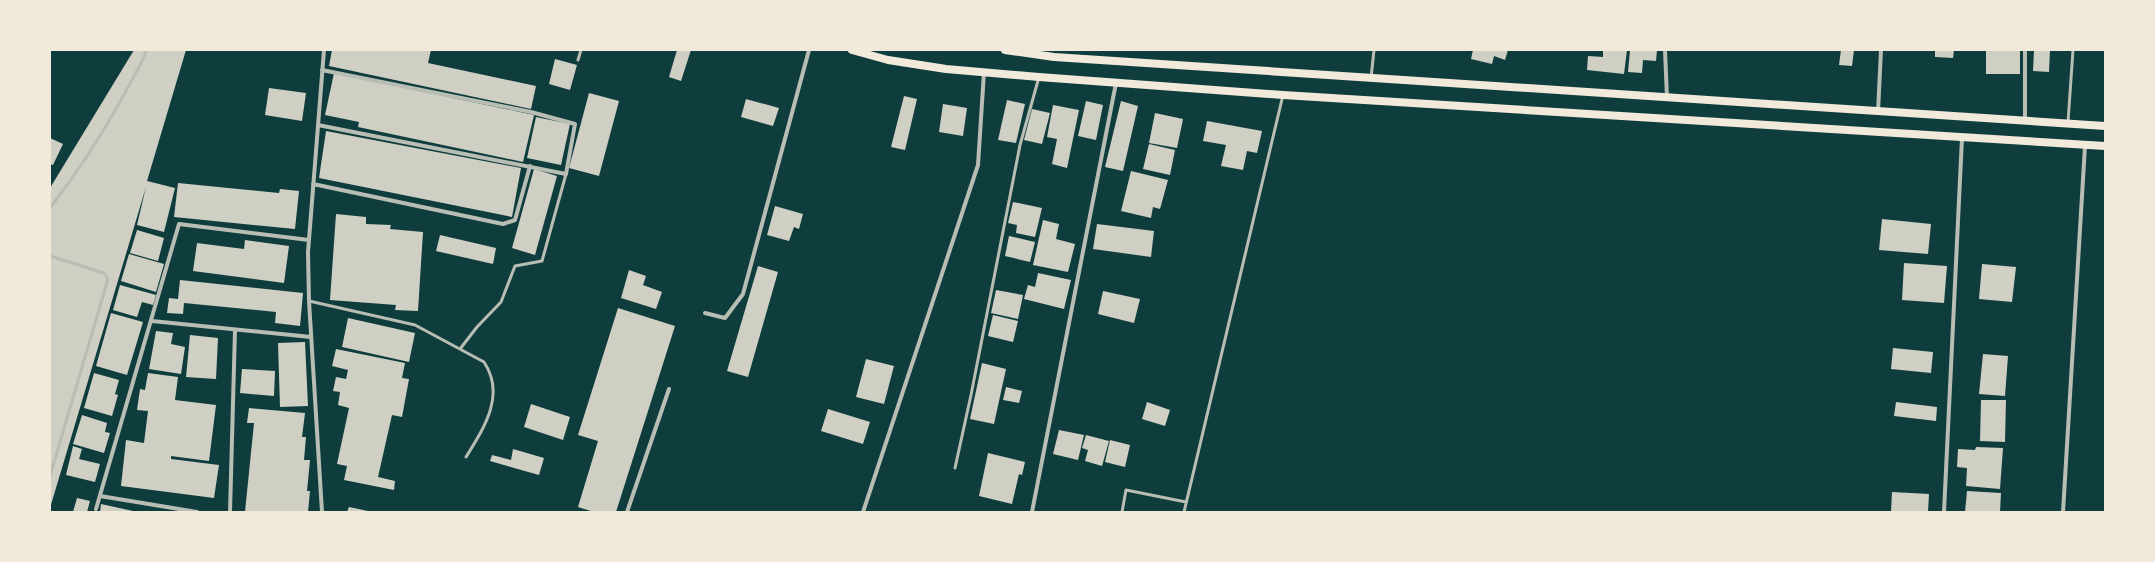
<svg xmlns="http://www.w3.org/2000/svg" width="2155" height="562" font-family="'Crimson Pro',serif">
  <rect width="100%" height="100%" fill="#0f3d3e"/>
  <!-- building -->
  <path fill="#cfcfc3" d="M134,50H186L147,181L175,188L164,232L137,225L146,187L50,508V188Z
    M332,50H431L428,63L536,86L531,109L329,66Z
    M677,50H691L681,81L669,77Z
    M1473,50H1508L1505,60L1494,56L1492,64L1471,59Z
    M1603,50H1627L1624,74L1587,70L1588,56L1603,57Z
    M1630,50H1657L1656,61L1643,60L1642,73L1628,72Z
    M1841,50H1854L1852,66L1839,65Z
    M1935,50H1954L1953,58L1935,57Z
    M1986,50H2020V74H1986Z
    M2034,50H2050L2049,72L2033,71Z
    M555,59L577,65L570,90L549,84Z
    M334,73L534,115L523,162L358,127L359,122L325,115Z
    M269,88L306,93L302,121L265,115Z
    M589,93L619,101L599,176L569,168Z
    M904,96L917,99L905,150L891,147Z
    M746,99L779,108L773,126L741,117Z
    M1007,100L1025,104L1016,143L998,140Z
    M1086,101L1103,105L1096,140L1078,136Z
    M1121,101L1138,106L1123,171L1105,167Z
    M943,104L967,108L963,136L939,132Z
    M1053,105L1079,110L1067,168L1052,164L1057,139L1047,137Z
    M1032,109L1050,113L1042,144L1024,140Z
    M1155,113L1183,119L1177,148L1149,143Z
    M536,117L570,124L561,165L527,158Z
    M1207,121L1262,131L1257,153L1247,151L1243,170L1221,166L1226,145L1203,141Z
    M326,131L521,168L512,217L319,178Z
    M50,138L63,144L53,165L50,164Z
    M1149,144L1175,150L1170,175L1143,169Z
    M534,169L557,176L535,255L512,248Z
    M1131,171L1168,180L1160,209L1153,207L1151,218L1121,211Z
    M178,183L279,193L280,189L299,191L295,229L174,217Z
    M1013,202L1042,208L1035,237L1016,233L1017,225L1008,223Z
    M775,206L803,214L799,229L794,227L789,241L767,235Z
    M336,214L366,217V224L391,225L390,229L423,232L418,311L395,310L396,305L330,300Z
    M1882,219L1931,224L1928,254L1879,250Z
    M1043,220L1059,224L1056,239L1075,244L1068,272L1033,265Z
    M1097,224L1154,231L1151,257L1093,249Z
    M137,230L164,238L158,261L130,253Z
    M440,235L496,248L493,264L436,251Z
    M1009,236L1035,242L1030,262L1005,256Z
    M245,240L289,246L284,283L193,271L197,243L244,249Z
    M129,254L164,264L156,292L121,281Z
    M1904,263L1947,266L1944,303L1902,300Z
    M1982,264L2016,267L2012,302L1979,299Z
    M758,266L778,272L748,377L727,371Z
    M629,270L646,276L643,285L662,292L656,309L621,298Z
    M1038,273L1071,280L1064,309L1024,299L1028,285L1035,287Z
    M180,280L303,293L300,326L275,323L276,312L184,303L183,314L167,313L169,298L178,299Z
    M120,285L156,295L153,305L142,302L137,317L113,310Z
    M996,290L1023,295L1018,319L991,313Z
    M1103,291L1140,299L1134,323L1098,314Z
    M618,308L675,326L616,512H594L578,507L598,441L578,435Z
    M111,313L143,322L127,375L96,366Z
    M993,315L1018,321L1013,342L988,336Z
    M348,318L415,333L409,362L342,347Z
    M156,331L173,333L171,344L185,347L181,374L149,369Z
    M190,335L218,338L216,379L186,377Z
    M305,342L308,406L280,407L278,343Z
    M1893,348L1933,352L1931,373L1891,369Z
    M336,349L405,363L402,378L409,379L402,417L392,415L378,477L395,481L394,490L344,480L347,466L337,464L349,408L338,405L340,392L333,391L336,377L346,379L348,370L332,366Z
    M1983,354L2008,356L2005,396L1979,394Z
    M866,359L894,366L884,404L856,397Z
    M982,363L1006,369L994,424L970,419Z
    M242,369L275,371L274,396L240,393Z
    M94,373L119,380L115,394L118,395L112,416L84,408Z
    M148,373L178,377L175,400L216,405L209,461L171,456V459L219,465L214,498L121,486L126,440L144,443L148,411L137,410L140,389L145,390Z
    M1006,387L1022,391L1019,403L1003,400Z
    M1981,400H2006L2005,442L1980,441Z
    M1147,402L1170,410L1165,426L1142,419Z
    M1896,402L1937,407L1936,421L1894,416Z
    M531,404L570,417L563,440L524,427Z
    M249,408L305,413L302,437H306L304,460H310L307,491H310L308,512H245L254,423H247Z
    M828,409L870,422L863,444L821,431Z
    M82,415L107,423L105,432L110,433L104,453L73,444Z
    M1059,430L1084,435L1078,460L1053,454Z
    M1086,435L1109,441L1102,466L1085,461L1088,450L1082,448Z
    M1110,440L1130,445L1125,467L1105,462Z
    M73,446L82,449L79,459L100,464L95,482L66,475Z
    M1976,447L2003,448L2000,489L1966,486L1967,468L1957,467L1958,449L1975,450Z
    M513,449L544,458L539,475L490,461L492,455L511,460Z
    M988,453L1025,462L1022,475L1019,474L1012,504L979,496Z
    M1967,491L2001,493L2000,512H1965Z
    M1892,492L1929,494L1928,512H1891Z
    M77,498L90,501L87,512H73Z
    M101,504L133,511V512H100Z
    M349,507L368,511V512H347Z"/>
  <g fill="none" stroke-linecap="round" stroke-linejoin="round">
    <!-- service -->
    <path stroke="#b8beb3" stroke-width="3" d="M578,60L581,50
      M1371,78L1374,50
      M2068,122L2073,50
      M50,208C77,173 100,138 121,100C130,83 140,67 147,50
      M50,256L104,273L108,279L50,476
      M309,301L415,325L484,362C506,395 484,428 466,457
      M460,349L477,327L501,302L515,266L542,261L566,174
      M955,468L971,395L1020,145L1039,77
      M1122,512L1126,490L1186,502
      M1184,512L1283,95"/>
    <!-- minor -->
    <path stroke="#b8beb3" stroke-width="4" d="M1665,50L1667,98
      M1878,112L1881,50
      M2025,122V50
      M318,125L566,174L575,124L531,112L322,70
      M313,184L503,224L515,220L530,166
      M705,313L725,318L743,294L809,50
      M152,321L311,337
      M100,496L197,512
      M96,509L179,224L309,240
      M230,512L235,330
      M322,512L309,301L308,252L324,50
      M627,512L669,389
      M863,512L978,165L984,72
      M1032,512L1116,83
      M1944,512L1962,138
      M2063,512L2085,146"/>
    <!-- secondary -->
    <path stroke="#f1e9da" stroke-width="8" d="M852,50L888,60L946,69L1039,77L1283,95L2105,146
      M1005,50L1054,57L2105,126"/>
  </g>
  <!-- border -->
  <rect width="2155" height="562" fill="none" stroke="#f1e9da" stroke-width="102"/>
</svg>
